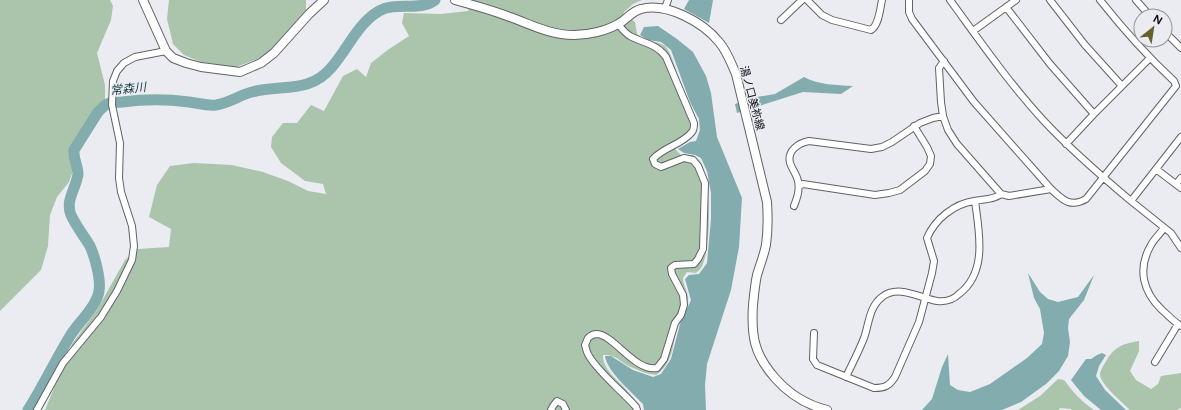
<svg xmlns="http://www.w3.org/2000/svg" width="1181" height="410" font-family="Figtree,'Noto Sans JP',sans-serif">
  <rect width="100%" height="100%" fill="#eaecf2"/>
  <!-- forest -->
  <path fill="#abc5ac" d="M0,0H110L113,6L111,20L97,53L105,85V100L96,110L73,145L72,154L74,168L69,182L57,197L50,215L48,246L41,270L0,311Z
    M169,0H306V12L285,37L265,56L236,67L201,62L184,55L173,44L167,19Z
    M472,0H642L633,4L623,13L635,22L637,34C640,36 644,39 647,40C654,42 659,42 665,46C675,54 689,118 694,134L690,139L675,149L682,156L693,155C695,157 698,159 700,161C712,178 711,248 702,266C701,269 698,271 696,273L687,272L683,278C683,285 688,292 688,298C688,307 682,314 679,322C672,341 675,362 656,375C647,374 639,371 631,367C620,362 616,354 603,355C602,370 621,382 630,394C634,399 637,404 640,410H45L72,344L97,310L125,260L138,249L169,247L171,229L149,217L157,185L170,166L194,163L232,165L263,172L288,181L308,191L326,194L323,184L305,181L281,163L271,147L272,137L283,123H297L311,105L324,111L343,76L357,69L366,77L371,63L389,49L409,36L402,23L404,13L441,14L468,11Z
    M1139,341V351L1130,371L1136,380L1151,389L1158,384L1161,376L1181,373V408L1177,410H1130C1122,402 1101,385 1100,375C1100,371 1103,366 1105,363C1114,347 1121,344 1139,341Z
    M1058,379L1064,380C1073,392 1081,401 1094,410H1072L1071,409L1060,408L1059,410H1018L1040,396Z"/>
  <!-- water -->
  <path fill="#82acad" d="M689,0H713L709,23L684,9Z
    M658,26L677,39L693,52L706,76L711,93L717,137L742,198L739,247L731,290L707,364L705,385L706,410H644L643,404C632,392 607,372 605,356H611L633,370L653,377L661,374L671,359L680,324L691,300L685,279L689,275L699,274L707,263L711,219V193L707,171L701,158L695,155L684,153L678,149L690,142L696,141L700,130L699,119L690,102L671,50L661,42L648,40L640,35L644,27Z
    M804,77C819,85 836,85 853,86L841,94L803,92L737,113L735,104L757,97L775,94Z
    M1028,273L1040,292L1048,299L1058,302L1078,297L1094,275L1084,300L1069,319L1068,328L1070,342L1068,356L1059,371L1046,384L1021,402L1002,410H922L932,399L942,367L948,354L950,385L958,390L970,392L990,384L1027,358L1042,344L1044,333L1040,309L1034,298Z
    M1102,353L1106,355L1099,366L1096,376L1105,390L1126,410H1101L1084,396L1071,380L1086,359H1091L1097,355Z"/>
  <g fill="none" stroke-linecap="round" stroke-linejoin="round">
    <!-- river -->
    <path stroke="#82acad" stroke-width="11" d="M28,410C43,386 55,361 70,336C78,323 97,306 99,291C101,279 95,257 90,246C84,236 76,226 71,215C65,200 76,189 78,174C78,166 73,159 74,150L98,112C101,109 104,106 107,104C112,102 118,102 122,102C145,99 166,99 189,102C197,103 207,106 216,105C229,103 240,95 252,92C281,84 309,94 331,68C348,49 357,24 379,11C396,1 419,12 435,0"/>
    <defs>
      <path id="minor" d="M807,0L822,15L832,20L871,30C879,25 880,9 882,0
        M909,0V12L912,19L974,102L1051,189C1063,200 1070,208 1086,199L1176,86L1174,81C1147,56 1123,29 1100,0
        M950,0C980,41 1009,83 1043,120C1070,149 1100,175 1131,201
        M1050,0L1085,45L1122,86
        M1136,0L1150,16
        M1006,7L1050,64L1094,114
        M665,8L668,0
        M781,20L802,0
        M618,24C622,29 625,33 630,36C643,43 657,44 666,57L694,123C694,126 694,130 692,132C683,144 664,147 653,159L655,164L661,167L684,158L693,160L698,166L705,183L703,249L698,259L694,264L675,265L671,268L672,274L683,295L684,305L681,315L675,323L664,359L657,368C635,372 614,335 597,334C594,334 590,336 588,338L585,345C586,349 587,353 589,356C599,373 622,391 636,407L637,410
        M973,31L1016,0
        M1165,32L1181,48
        M944,61L939,68L941,102L943,116L948,130L957,144L1001,194L1009,196L1051,189
        M1181,137L1131,201L1171,233L1181,248
        M1066,144L1094,114L1150,58
        M1156,169L1181,188
        M1176,184L1181,178
        M799,186L803,184L875,195L889,193L900,190L925,171L930,164L931,156L927,147L914,126
        M794,206C797,198 800,190 798,181C797,175 792,169 790,163C787,151 798,143 809,141L871,149L882,147L892,142L920,123L933,118L943,116
        M1164,228C1160,234 1154,239 1151,245C1137,269 1143,292 1162,310C1168,315 1174,322 1181,326
        M814,333L813,359L817,365L874,388C885,388 889,386 895,377L919,322L932,273L934,261L927,238C935,219 954,204 974,201C983,199 994,200 1001,194
        M1155,362L1178,324
        M846,377C852,364 859,351 864,338C869,324 869,307 882,297C898,284 920,298 937,301C946,302 953,300 959,294C988,272 979,232 975,201
        M37,410L63,363L101,317L117,291L132,260L134,246L132,226L121,192L119,178L120,143L112,105L113,81L117,71L124,63L135,57L166,51
        M551,410L553,406L557,401L563,404L566,410"/>
      <path id="major" d="M143,0L166,51L173,58L186,63L201,67L240,72L261,63L274,53L309,14L324,0
        M455,0C473,5 492,10 510,17C532,25 550,35 574,35C588,35 606,31 618,24C626,20 632,11 641,9C666,2 703,22 719,42C727,51 731,63 736,74L767,202C768,217 768,231 766,245C764,255 760,265 757,275C755,284 754,295 753,305C751,336 754,354 775,378C789,394 807,405 827,410"/>
    </defs>
    <!-- minor casing -->
    <use href="#minor" stroke="#616267" stroke-width="8"/>
    <!-- major casing -->
    <use href="#major" stroke="#616267" stroke-width="10"/>
    <!-- minor -->
    <use href="#minor" stroke="#fff" stroke-width="6"/>
    <!-- major -->
    <use href="#major" stroke="#fff" stroke-width="8"/>
  </g>
  <g text-anchor="middle" dominant-baseline="central" stroke-width="3" stroke-linejoin="round" paint-order="stroke">
    <!-- street labels -->
    <g font-size="11" fill="#0e0f11" stroke="#eaecf2">
      <text transform="translate(752 98) rotate(75)">湯ノ口美祢線</text>
    </g>
    <!-- water labels -->
    <g font-size="12" font-style="italic" fill="#113b3c" stroke="#eaecf2">
      <text transform="translate(128 89) rotate(-6)">常森川</text>
    </g>
  </g>
  <!-- north arrow -->
  <g transform="translate(1153 28) rotate(30)"><circle r="19" fill="#eaecf2" stroke="#929498"/>
  <path d="M0-3L7 15L0 10L-7 15Z" fill="#66602c"/>
  <text y="-6" font-size="11" font-weight="bold" text-anchor="middle" fill="#0e0f11">N</text>
  </g>
</svg>
